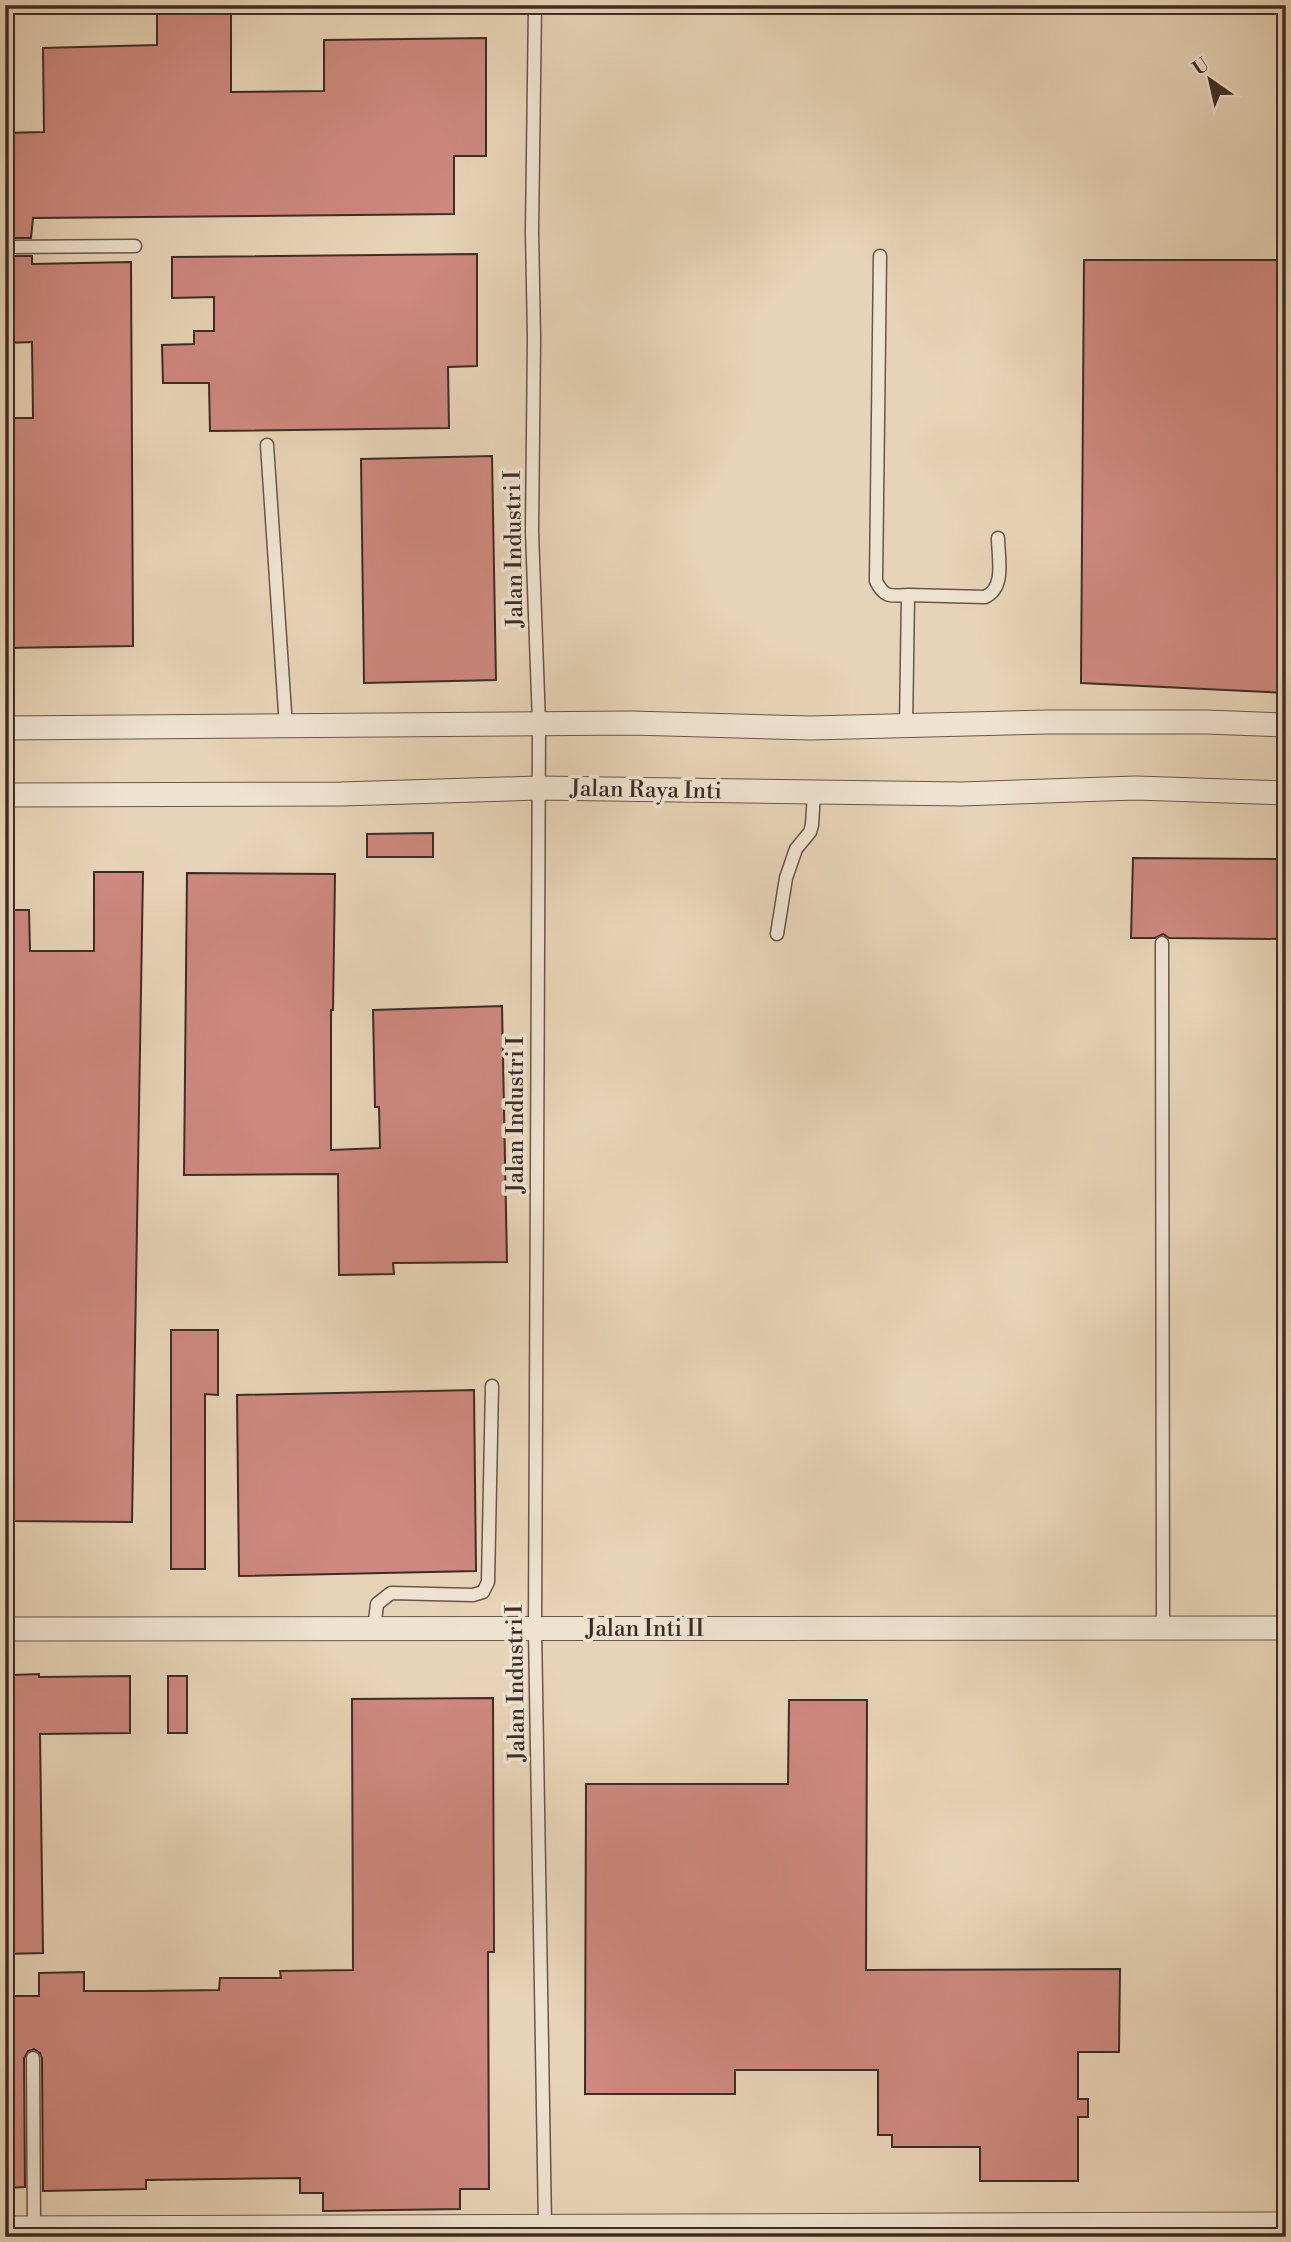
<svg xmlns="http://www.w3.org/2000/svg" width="1291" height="2242" font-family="'Libre Bodoni',serif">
  <rect width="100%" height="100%" fill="#e7d3b7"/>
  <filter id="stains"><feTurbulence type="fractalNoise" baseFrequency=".00286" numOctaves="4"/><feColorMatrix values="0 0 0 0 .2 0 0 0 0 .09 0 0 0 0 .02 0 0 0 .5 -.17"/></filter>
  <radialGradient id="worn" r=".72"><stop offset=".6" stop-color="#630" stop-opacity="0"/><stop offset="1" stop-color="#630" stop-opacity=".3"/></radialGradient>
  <!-- building -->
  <path fill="#cd887f" stroke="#3e2c24" stroke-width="2" d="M231,9V92L324,91V40L486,38V156H454V214L33,218L31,238H5V133L44,132L43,48L157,45V10Z
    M477,254V366L448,367L449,428L210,431L209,383H163L162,345L194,344V331H214V297L172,298V257Z
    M5,256H32V264L131,262L133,646L5,648V418H33L32,342L5,343Z
    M1084,260H1286V693L1081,683Z
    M492,456L496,680L364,683L361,459Z
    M433,833V857H367V834Z
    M1133,858L1286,859V939L1169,938L1163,934L1155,938H1131Z
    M94,872H143L132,1522L5,1521V910H29L30,951H94Z
    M187,873L335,874L333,1010H331V1150L380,1148L379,1107H375L373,1010L502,1006L507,1262L393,1263L394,1274L339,1275L338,1174L184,1175Z
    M171,1330H218V1395L205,1394V1569H171Z
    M474,1390L476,1571L239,1576L237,1395Z
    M39,1674V1677L130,1676V1733L40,1734L43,1953L5,1954V1696H12V1675Z
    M168,1676H187V1733H168Z
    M493,1698L494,1952H488L489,2189H460V2209L323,2211V2193H300V2178L146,2180V2189L43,2191L42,2058L40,2053L34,2049L28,2051L24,2058L25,2187L5,2188V1996H39V1973L84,1972V1991H144L219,1990L220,1978H281L280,1971L353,1970L352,1699Z
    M789,1700H867L866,1970L1120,1969L1119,2052H1078V2099H1088V2117H1078V2181H980V2147H892V2135H878V2070H735V2094H585L586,1784H788Z"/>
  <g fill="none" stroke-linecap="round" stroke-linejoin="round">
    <defs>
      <path id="lane" d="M535,5L532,231L534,338L532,532L539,723L535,1629L545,2226
        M5,247L135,246
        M880,256L876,581C884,598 891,596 908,595
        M267,445L286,727
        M906,727L908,595L985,597C1006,588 998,557 998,538
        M777,934L786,878L796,849L810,832L812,825L814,793
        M1162,943L1163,1629
        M374,1630L377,1604L391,1593L473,1595L483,1592L488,1582L492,1386
        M33,2058L34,2229"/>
      <path id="street" d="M5,728L632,723L811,728L1049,722H1206L1286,725
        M5,795L341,794L539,788L961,794L1136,788L1286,793
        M5,1629L1286,1628
        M5,2228L1286,2224"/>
    </defs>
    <!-- lane casing -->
    <use href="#lane" stroke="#685649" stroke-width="15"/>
    <!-- street casing -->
    <use href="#street" stroke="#685649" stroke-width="25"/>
    <!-- lane -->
    <use href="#lane" stroke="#efe2d0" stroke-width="12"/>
    <!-- street -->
    <use href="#street" stroke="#efe2d0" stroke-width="23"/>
  </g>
  <g text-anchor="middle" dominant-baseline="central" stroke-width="7" stroke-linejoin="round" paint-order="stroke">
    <!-- street labels -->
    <g font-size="23" fill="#3e2c24" stroke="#efe2d0">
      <text transform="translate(514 549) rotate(-91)">Jalan Industri I</text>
      <text transform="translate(646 790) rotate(1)">Jalan Raya Inti</text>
      <text transform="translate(516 1115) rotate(-90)">Jalan Industri I</text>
      <text x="645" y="1629">Jalan Inti II</text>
      <text transform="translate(516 1683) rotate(-91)">Jalan Industri I</text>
    </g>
  </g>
  <!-- margin -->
  <rect width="1291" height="2242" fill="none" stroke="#e7d3b7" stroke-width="28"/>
  <rect x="7" y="7" width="1277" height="2228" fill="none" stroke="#3e2c24" stroke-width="3.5"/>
  <rect x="14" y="14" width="1263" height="2214" fill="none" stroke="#3e2c24" stroke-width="2"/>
  <!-- north arrow -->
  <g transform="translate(1210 80) rotate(326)" stroke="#efe2d0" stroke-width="5" paint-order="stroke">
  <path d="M0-5L12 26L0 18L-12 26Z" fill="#3e2c24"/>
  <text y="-10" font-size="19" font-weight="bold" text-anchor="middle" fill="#3e2c24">U</text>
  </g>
  <rect width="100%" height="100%" filter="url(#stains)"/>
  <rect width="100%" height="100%" fill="url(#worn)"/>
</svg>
